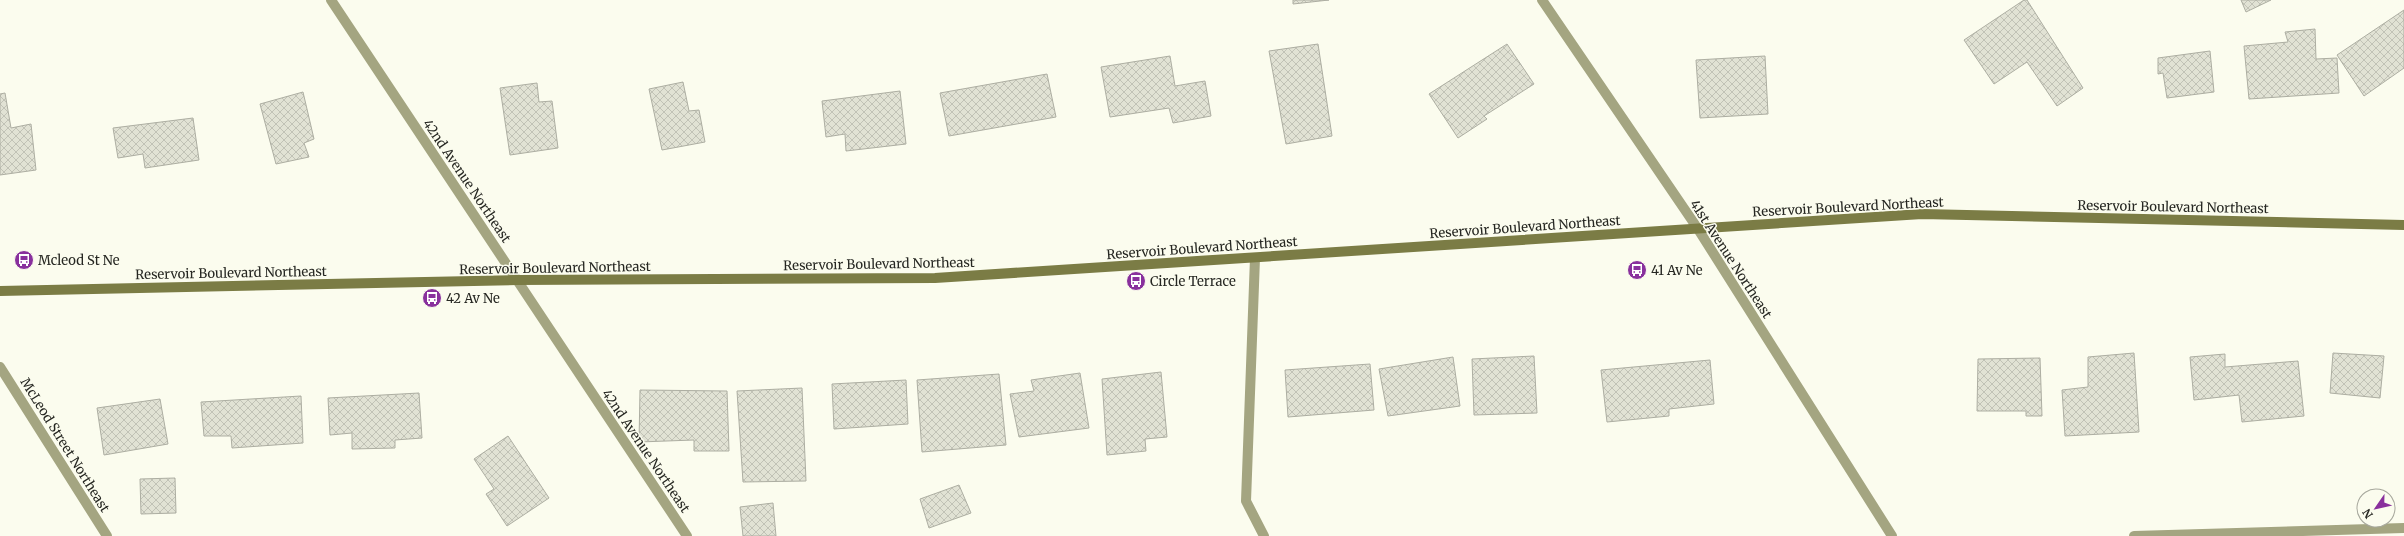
<svg xmlns="http://www.w3.org/2000/svg" width="2404" height="536" font-family="Merriweather,serif">
  <defs>
    <pattern id="building-cross-hatch" width="8" height="8" patternUnits="userSpaceOnUse"><rect width="8" height="8" fill="#e1e2d4"/><path d="M0 0l8 8M0 8l8-8" fill="none" stroke="#c1c2b6"/></pattern>
  </defs>
  <rect width="100%" height="100%" fill="#fbfcee"/>
  <!-- building -->
  <path fill="url(#building-cross-hatch)" stroke="#adaea2" d="M1293,0H1329L1293,4Z
    M2024,0H2027L2083,88L2057,106L2027,62L1994,84L1964,40Z
    M2241,0H2271L2246,12Z
    M2404,10V68L2364,96L2337,55Z
    M2315,29L2316,59L2337,58L2339,93L2249,99L2244,46L2288,42L2285,32Z
    M1318,44L1332,136L1286,144L1269,51Z
    M1507,44L1534,84L1484,116L1487,119L1458,138L1429,94Z
    M2210,51L2214,92L2167,98L2163,73L2158,74V58Z
    M1170,56L1175,86L1205,81L1211,116L1173,123L1169,108L1110,117L1101,67Z
    M1765,56L1768,114L1700,118L1696,60Z
    M1047,74L1056,117L949,136L940,93Z
    M683,82L689,111L699,110L705,142L662,150L649,89Z
    M537,83L539,102L552,101L558,148L510,155L500,88Z
    M900,91L906,144L846,151L845,134L826,137L822,101Z
    M303,92L314,139L304,143L309,157L276,164L260,104Z
    M5,93L11,128L31,124L36,170L0,175V94Z
    M193,118L199,160L145,168L143,154L118,158L113,128Z
    M2134,353L2139,432L2065,436L2062,390L2088,387V357Z
    M2333,353L2384,356L2380,398L2330,393Z
    M2225,354V367L2298,361L2304,416L2242,422L2239,395L2194,400L2190,357Z
    M1534,356L1537,413L1474,415L1472,359Z
    M1453,357L1460,406L1388,416L1379,369Z
    M2040,358L2042,416H2026V411H1977L1978,359Z
    M1710,360L1714,404L1669,409V416L1607,422L1601,370Z
    M1370,364L1374,410L1288,417L1285,370Z
    M1161,372L1167,437L1145,439L1146,451L1107,455L1102,379Z
    M1080,373L1089,428L1019,437L1010,394L1034,391L1031,380Z
    M999,374L1006,445L922,452L917,380Z
    M906,380L908,424L834,429L832,384Z
    M802,388L806,481L743,482L737,391Z
    M640,390L727,391L729,451H694V440L639,442Z
    M419,393L422,438L395,440V448L352,449V433L330,435L328,398Z
    M301,396L303,443L232,448L231,436H204L201,402Z
    M160,399L168,444L104,455L97,408Z
    M508,436L549,498L507,526L486,494L494,489L474,459Z
    M175,478L176,513L141,514L140,479Z
    M959,485L971,513L929,528L920,499Z
    M773,503L776,536H743L740,507Z"/>
  <g fill="none" stroke-linecap="round" stroke-linejoin="round">
    <!-- lane -->
    <path stroke="#a4a581" stroke-width="10" d="M2134,536L2404,528"/>
    <!-- street -->
    <path stroke="#a4a581" stroke-width="10" d="M331,0L687,536
      M1542,0L1698,229L1892,536
      M1255,258L1246,501L1264,536
      M0,367L107,536"/>
    <!-- secondary -->
    <path stroke="#7b7c45" stroke-width="10" d="M0,291L517,280L935,278L1922,214L2404,225"/>
  </g>
  <!-- icons -->
  <defs>
    <symbol id="bus-disc" viewBox="-11 -11 22 22"><circle r="9.5" fill="#89309d" stroke="#fbfcee"/><path d="M-5-6H5V4H4V6H2V4H-2V6H-4V4H-5ZM-3.5-4V0h7V-4ZM-3.5 1.2v1.5H-2V1.2ZM2 1.2v1.5H3.5V1.2Z" fill="#fff"/></symbol>
  </defs>
  <g fill-rule="evenodd">
    <use href="#bus-disc" x="13" y="249" width="22" height="22"/>
    <use href="#bus-disc" x="1626" y="259" width="22" height="22"/>
    <use href="#bus-disc" x="1125" y="270" width="22" height="22"/>
    <use href="#bus-disc" x="421" y="287" width="22" height="22"/>
  </g>
  <g text-anchor="middle" dominant-baseline="central" stroke-width="3" stroke-linejoin="round" paint-order="stroke">
    <!-- street labels -->
    <g font-size="13" fill="#262722" stroke="#fbfcee">
      <text transform="translate(467 181) rotate(56)">42nd Avenue Northeast</text>
      <text transform="translate(1848 207) rotate(-3)">Reservoir Boulevard Northeast</text>
      <text transform="translate(2173 207) rotate(1)">Reservoir Boulevard Northeast</text>
      <text transform="translate(1525 227) rotate(-4)">Reservoir Boulevard Northeast</text>
      <text transform="translate(1202 248) rotate(-4)">Reservoir Boulevard Northeast</text>
      <text transform="translate(1731 259) rotate(57)">41st Avenue Northeast</text>
      <text transform="translate(879 264) rotate(-1)">Reservoir Boulevard Northeast</text>
      <text transform="translate(555 268) rotate(-1)">Reservoir Boulevard Northeast</text>
      <text transform="translate(231 273) rotate(-1)">Reservoir Boulevard Northeast</text>
      <text transform="translate(65 445) rotate(58)">McLeod Street Northeast</text>
      <text transform="translate(646 451) rotate(56)">42nd Avenue Northeast</text>
    </g>
    <!-- poi labels -->
    <g font-size="13" fill="#262722" stroke="#fbfcee" text-anchor="start">
      <text x="38" y="260">Mcleod St Ne</text>
      <text x="1651" y="270">41 Av Ne</text>
      <text x="1150" y="281">Circle Terrace</text>
      <text x="446" y="298">42 Av Ne</text>
    </g>
  </g>
  <!-- north arrow -->
  <g transform="translate(2376 508) rotate(236)"><circle r="19" fill="#fbfcee" stroke="#a6a79c"/>
  <path d="M0-3L7 15L0 10L-7 15Z" fill="#89309d"/>
  <text y="-6" font-size="11" font-weight="bold" text-anchor="middle" fill="#262722">N</text>
  </g>
</svg>
